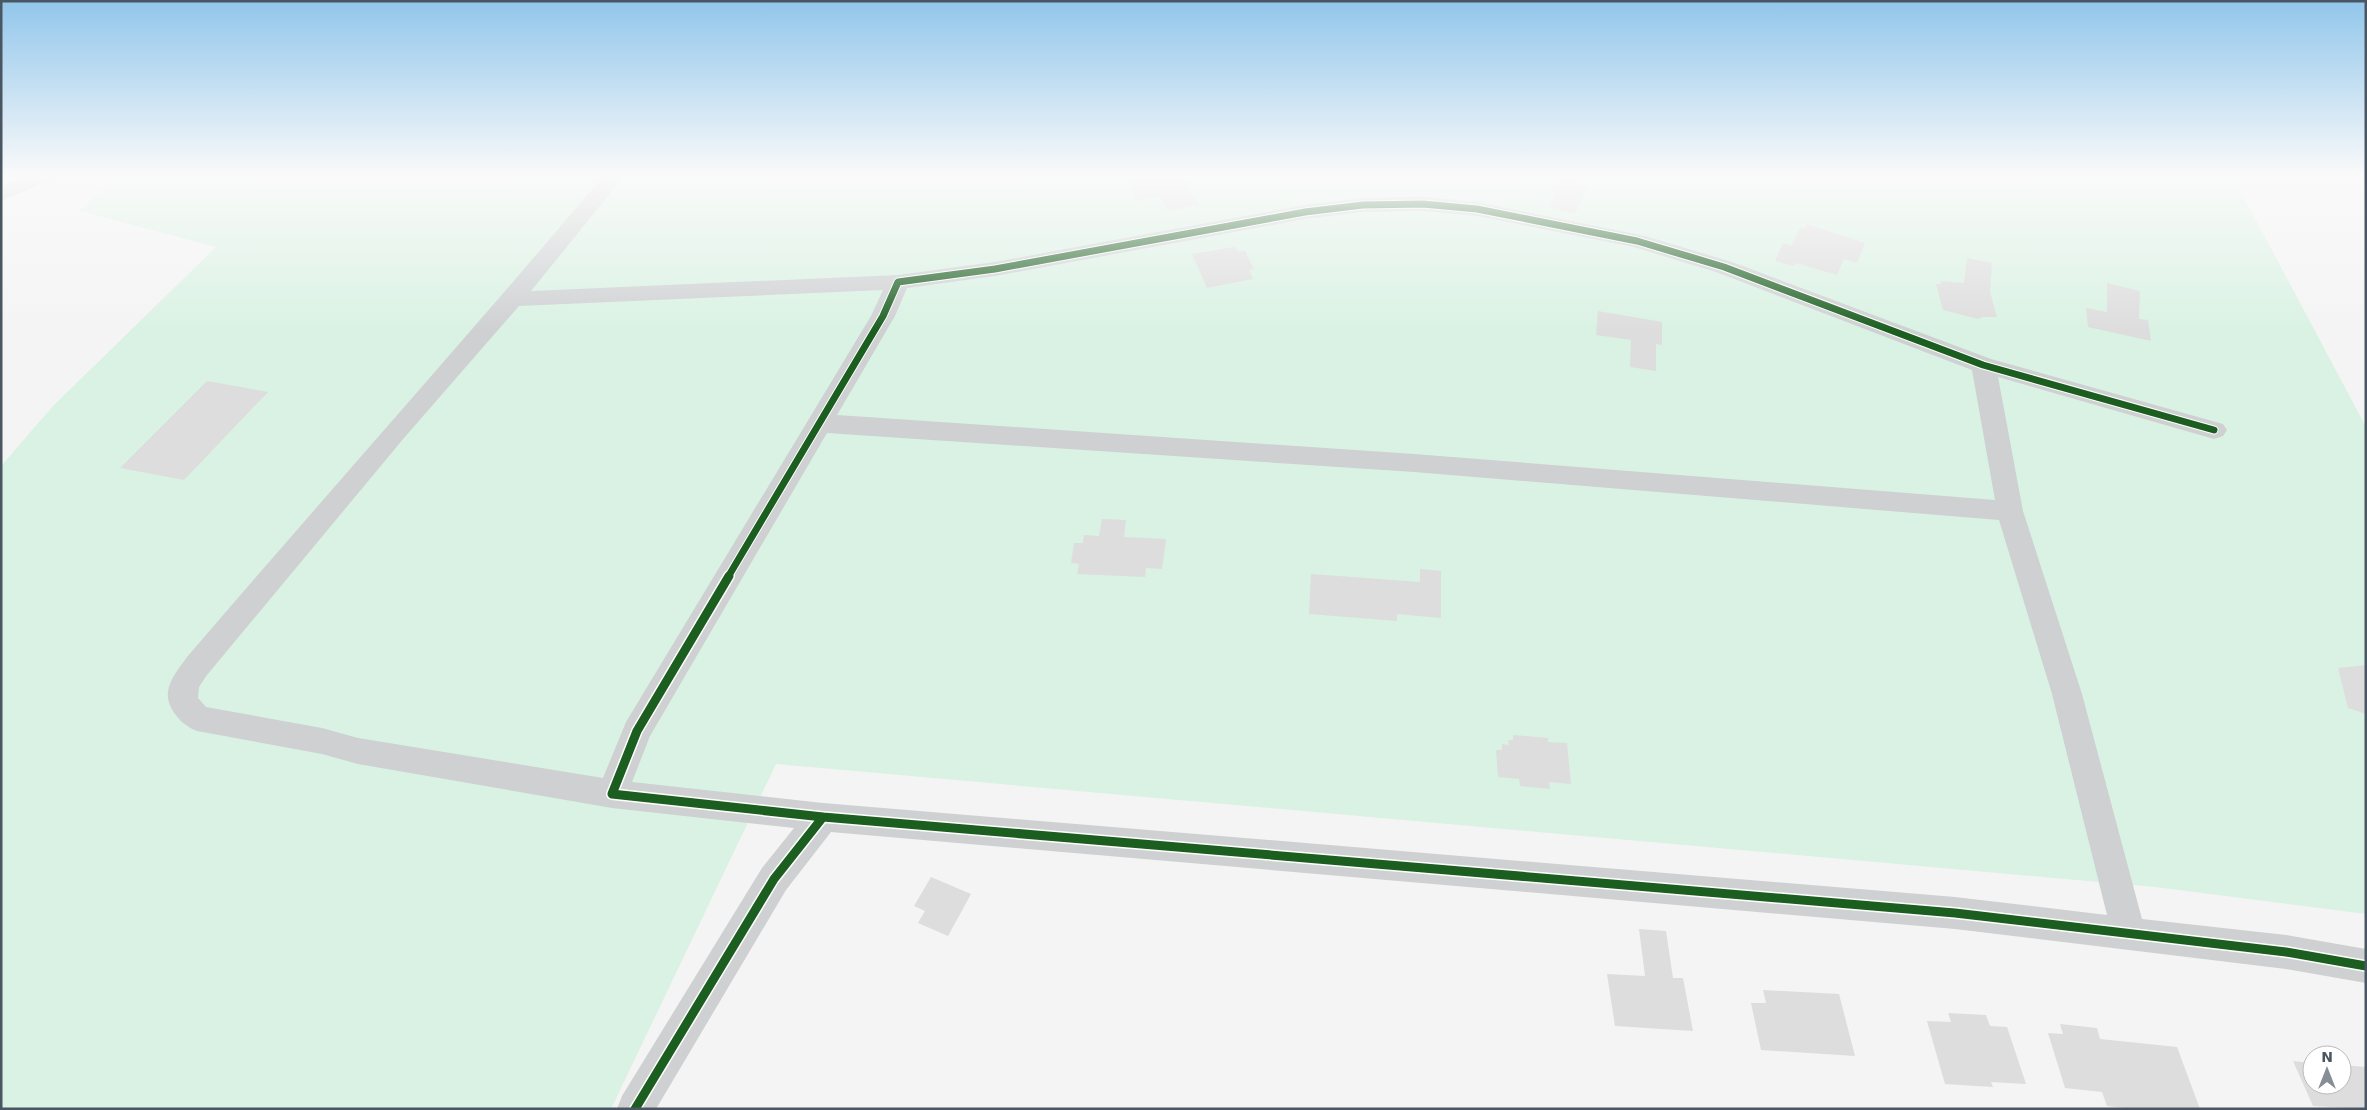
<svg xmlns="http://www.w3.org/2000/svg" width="2367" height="1110" font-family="'DejaVu Sans',sans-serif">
  <rect width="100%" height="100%" fill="#f4f4f4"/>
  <!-- green -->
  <path fill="#d9f2e3" d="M117,175H2232L2366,427V914L2155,887L776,764L611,1109H1V466L53,406L216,247L79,211Z"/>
  <!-- building -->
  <path fill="#ddddde" d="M1129,175H1181L1199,204L1168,211L1159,196L1136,201Z
    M1562,179L1588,186L1575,214L1549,207Z
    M1807,224L1865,243L1857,263L1844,259L1837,275L1796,263L1794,266L1775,261L1783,243L1791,246L1800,228L1805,229Z
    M1235,247L1238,252L1245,251L1254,269L1249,270L1253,279L1207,288L1192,254Z
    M1967,258L1992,263L1990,292L1997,317H1983L1978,319L1943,310L1936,284H1941L1940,281L1964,283Z
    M2107,283L2140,291L2139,319L2148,320L2151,341L2088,327L2086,308L2107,312Z
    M1598,311L1662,322V345L1656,344V371L1630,367L1631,340L1596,335Z
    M207,381L268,392L184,480L120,468Z
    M1102,519L1126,520L1124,537L1166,539L1162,569L1146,568L1145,577L1077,574L1079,564L1071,563L1074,543H1083L1084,535L1099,536Z
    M1420,569L1441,571V618L1397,614V621L1309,614L1311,574L1420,582Z
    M2366,665V714L2348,708L2338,668Z
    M1513,735L1548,738V742L1567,743L1571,784L1549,782L1550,789L1520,786L1519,779L1498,777L1496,750H1502V744L1509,745L1508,740H1513Z
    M931,877L971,894L948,936L918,923L925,911L914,906Z
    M1639,929L1666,931L1673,978H1683L1693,1031L1615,1026L1607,974L1645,976Z
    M1763,990L1839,994L1855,1056L1761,1050L1751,1003H1766Z
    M1948,1013L1986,1015L1990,1026L2007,1027L2026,1084L1991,1082L1993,1087L1945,1084L1927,1021L1951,1022Z
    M2060,1024L2097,1028L2100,1039L2177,1047L2200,1109H2134L2107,1106L2102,1092L2065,1088L2048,1033L2063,1034Z
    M2293,1061L2312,1063V1085H2342V1065L2366,1067V1109L2313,1106Z"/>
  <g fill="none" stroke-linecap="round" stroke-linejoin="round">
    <!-- minor -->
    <path fill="#ced0d2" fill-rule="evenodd" d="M28,175H57L54,179L1,201V187Z
      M604,175H625L531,291L898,275L995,262L1305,205L1363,198L1423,197L1477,202L1645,236L1732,262L1991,359L2223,424L2227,430L2223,436L2214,439L1998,377L2023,511L2082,694L2142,919L2286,935L2366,949V983L2286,969L1955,929L831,832L786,890L656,1109H617L622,1096L762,868L794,828L612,808L358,764L322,754L197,731C183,726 166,709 168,692C169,680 180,667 187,657C325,496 467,338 604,175ZM1423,211L1477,216L1634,247L1716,272L1972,370L1995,500L1414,454L837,415L895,316L907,288L995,276L1305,219L1363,212ZM883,290L871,316L626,722L603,778L358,738L322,728L206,707L198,698L199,687L207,675L404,438L519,306ZM827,433L1414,472L1999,520L2052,694L2107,915L1955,897L823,803L632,782L650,736Z"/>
    <defs>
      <path id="cycleway-far1" d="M728,577L883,316L898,282L995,269L1305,212L1363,205L1423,204L1477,209L1637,241L1724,267L1983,365L2214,430"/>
      <path id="cycleway" d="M729,576L637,731L612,794L823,817
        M635,1109L774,879L823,817L1955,913L2286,952L2366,966"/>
    </defs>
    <!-- cycleway-far1 casing -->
    <use href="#cycleway-far1" stroke="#fff" stroke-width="9"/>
    <!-- cycleway casing -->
    <use href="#cycleway" stroke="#fff" stroke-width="12"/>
    <!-- cycleway-far1 -->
    <use href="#cycleway-far1" stroke="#1b5e20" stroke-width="7"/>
    <!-- cycleway -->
    <use href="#cycleway" stroke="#1b5e20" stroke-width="9"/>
  </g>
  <!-- sky -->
  <linearGradient id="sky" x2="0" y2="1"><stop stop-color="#91c6eb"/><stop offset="0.53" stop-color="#fafafa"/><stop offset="1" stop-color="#fafafa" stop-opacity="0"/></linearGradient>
  <rect width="2367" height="331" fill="url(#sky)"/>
  <!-- border -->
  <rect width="2367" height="1110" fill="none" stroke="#4a5661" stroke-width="5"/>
  <!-- north arrow -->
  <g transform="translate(2327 1070)"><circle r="24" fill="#ffffff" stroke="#b7bbc0"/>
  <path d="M0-4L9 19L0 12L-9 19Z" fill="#868d94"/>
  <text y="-8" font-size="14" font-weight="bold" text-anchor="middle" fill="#4a5661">N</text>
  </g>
</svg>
